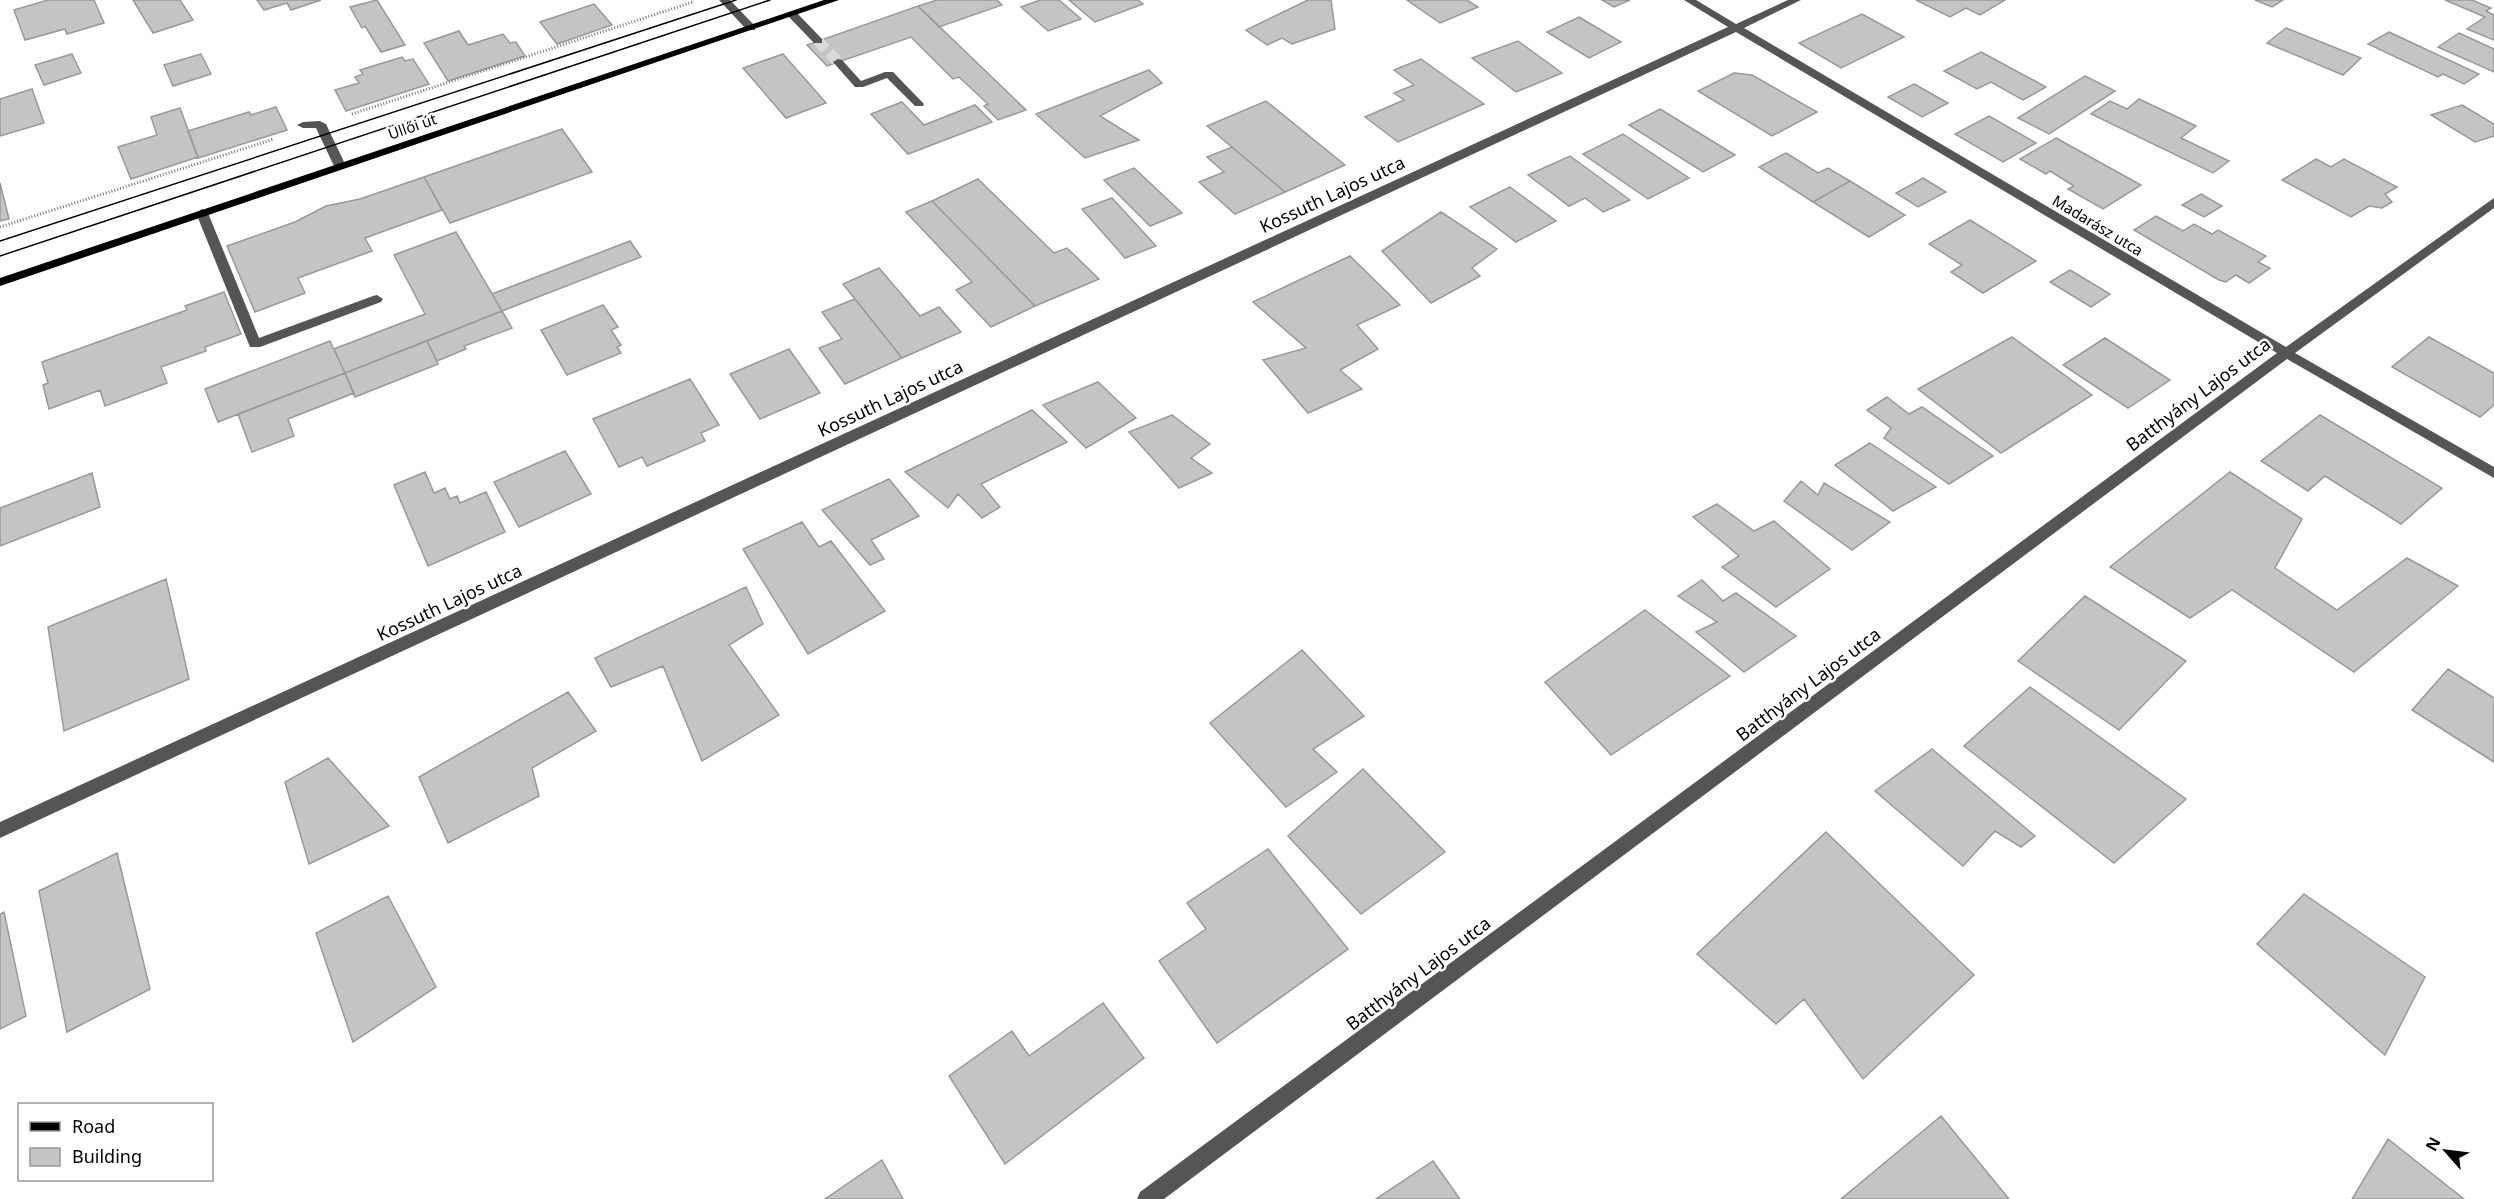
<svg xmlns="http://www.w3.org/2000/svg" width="2494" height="1199" font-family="'Noto Sans',sans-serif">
  <rect width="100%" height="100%" fill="#fff"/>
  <!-- building -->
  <path fill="#c4c4c4" stroke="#999" stroke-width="1.5" d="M48,0H94L104,23L67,34L65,29L25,40L14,10Z
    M133,0H180L193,20L153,33Z
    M257,0H321L291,10L287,3L264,10Z
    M377,0L405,45L381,52L365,26L362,28L350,7Z
    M937,0H997L1002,5L939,27L918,6Z
    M1040,0H1059L1081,19L1048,31L1021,7Z
    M1069,0H1138L1143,4L1095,22Z
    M1308,0H1331L1335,29L1292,44L1282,38L1267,45L1246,30Z
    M1407,0H1467L1478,7L1440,23Z
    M1602,0H1630L1614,7Z
    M1916,0H2005L1980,15L1966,8L1950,17Z
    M2255,0H2283L2272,7Z
    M2445,0H2472L2491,8L2486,11L2494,15V40L2467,29L2485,17Z
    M594,4L612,25L557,44L540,22Z
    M918,6L1026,110L998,120L984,106L988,104L959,77L953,79L911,37L827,66L807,45Z
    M1862,14L1904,37L1841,68L1799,43Z
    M1579,17L1621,42L1589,58L1547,32Z
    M2286,28L2361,58L2343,75L2267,43Z
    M459,31L468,45L503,34L510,43L516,42L525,56L448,81L424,43Z
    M2389,32L2479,74L2464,84L2443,74L2438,77L2368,44Z
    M2459,33L2494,49V72L2438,47Z
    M1518,41L1562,73L1516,92L1472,58Z
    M1981,52L2046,87L2023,100L1991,82L1977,89L1944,71Z
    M72,54L81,73L44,85L35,65Z
    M201,54L211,74L173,86L164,65Z
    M783,54L826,103L786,118L743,68Z
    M402,57L405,61L413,59L429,84L346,111L335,90L359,83L355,77L363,74L360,70Z
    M1421,59L1484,104L1398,142L1365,117L1404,100L1394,93L1414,85L1394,70Z
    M1149,70L1162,83L1100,116L1139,140L1085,158L1036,114Z
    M1734,73L1752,75L1817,112L1772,136L1698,91Z
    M2085,76L2115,91L2049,134L2018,118Z
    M1914,84L1948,103L1922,117L1888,97Z
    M32,89L44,123L0,136V99Z
    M2139,99L2196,126L2181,138L2229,161L2213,173L2091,114L2110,101L2127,109Z
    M1266,101L1345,165L1285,192L1207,126Z
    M902,102L924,125L975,105L992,122L908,154L871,114Z
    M2462,105L2494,124V136L2475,142L2431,115Z
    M276,107L287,130L198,158L188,131L249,112L251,115Z
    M180,108L198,157L131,179L118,147L157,135L151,117Z
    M1660,109L1735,155L1703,172L1629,125Z
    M1989,116L2036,143L2003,162L1955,134Z
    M562,129L592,172L450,223L424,177Z
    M1623,134L1689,178L1648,199L1583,154Z
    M2056,138L2141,185L2103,209L2068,189L2074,186L2050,171L2046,174L2020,159Z
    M1232,147L1285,192L1235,214L1199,182L1224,172L1207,157Z
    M1786,153L1818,173L1828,168L1850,181L1813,202L1759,167Z
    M1570,156L1630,200L1603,212L1585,198L1569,206L1528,175Z
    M2316,159L2331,167L2344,159L2397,187L2385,194L2392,202L2382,208L2369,206L2351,217L2282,180Z
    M1134,168L1182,213L1150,226L1104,180Z
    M424,177L442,210L365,238L372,251L298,278L305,293L255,312L227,246L295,222L326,206L360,199Z
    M1923,178L1946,192L1918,207L1896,193Z
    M978,179L1054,253L1067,248L1099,279L1035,306L932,201Z
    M1850,181L1905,215L1869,237L1813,202Z
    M0,183L9,219L0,221Z
    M1510,187L1556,221L1516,242L1470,207Z
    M2201,194L2222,206L2204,217L2182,205Z
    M1112,198L1156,246L1125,258L1082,209Z
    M932,201L1035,306L991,327L956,290L972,282L906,212Z
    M1441,212L1497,249L1472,268L1480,276L1431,303L1382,251Z
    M2156,216L2183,231L2194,224L2212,234L2218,230L2266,256L2258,262L2270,268L2249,283L2236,275L2226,282L2219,280L2134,230Z
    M1970,220L2036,261L1983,293L1951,272L1962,265L1929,244Z
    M456,232L502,311L345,373L334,349L425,314L394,255Z
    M630,241L641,257L502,311L492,294Z
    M1350,256L1400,305L1357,325L1378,349L1340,370L1362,389L1308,413L1263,360L1306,348L1253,302Z
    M879,268L920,316L939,307L961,332L902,358L843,284Z
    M2070,270L2110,294L2091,307L2050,282Z
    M224,292L241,334L205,347L206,351L161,367L167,383L105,406L100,390L49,409L43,385L48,383L42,362L187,310L185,306Z
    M855,299L902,358L845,384L819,348L842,339L822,312Z
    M603,305L618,327L611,330L621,345L617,347L621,353L567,375L541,330Z
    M502,311L512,328L464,346L466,349L437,361L427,341Z
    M2012,337L2092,395L2001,453L1918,389Z
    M2429,337L2494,373V405L2480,417L2392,367Z
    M2105,338L2170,380L2128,408L2063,365Z
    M330,341L345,373L218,422L205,389Z
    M427,341L438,364L355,397L345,373Z
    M789,349L820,393L760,419L730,374Z
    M345,373L354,393L288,419L294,436L252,452L238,414Z
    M690,379L719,425L701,433L705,441L647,466L642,457L619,467L593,419Z
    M1098,382L1136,418L1086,448L1043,405Z
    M1887,397L1909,414L1922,407L1993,456L1949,484L1884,438L1891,428L1867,410Z
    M1032,410L1067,442L981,484L1000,507L982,518L958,494L948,508L905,472Z
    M1172,415L1210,444L1191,458L1212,473L1179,488L1129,432Z
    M2320,415L2442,488L2401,524L2325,476L2308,491L2261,461Z
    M1870,443L1936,487L1893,511L1835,465Z
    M565,451L591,494L519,527L494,482Z
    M425,472L434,493L445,488L450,499L457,496L460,503L486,492L505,532L428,566L394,485Z
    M2230,472L2302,519L2275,568L2337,610L2407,558L2458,586L2354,672L2232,590L2190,618L2110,567Z
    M92,473L100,507L0,546V508Z
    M889,479L919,516L871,540L884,559L870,565L822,510Z
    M1801,481L1818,495L1824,483L1890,522L1852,550L1784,501Z
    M1717,504L1754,531L1774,521L1830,569L1776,607L1722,567L1739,556L1693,517Z
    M802,522L819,547L831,541L885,611L808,654L743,549Z
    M166,579L189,679L64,731L48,627Z
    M1702,580L1723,601L1736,593L1796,636L1744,672L1696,632L1717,622L1678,596Z
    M746,587L763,624L729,645L779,715L702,761L663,666L611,687L595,658Z
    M2085,596L2186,661L2119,730L2018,661Z
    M1645,610L1730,676L1611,755L1545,682Z
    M1302,650L1364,716L1313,749L1337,772L1286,807L1210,723Z
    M2448,669L2494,698V762L2412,710Z
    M2030,687L2186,799L2114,863L1964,746Z
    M568,692L596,731L532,768L539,796L448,843L419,777Z
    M1932,749L2035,836L2021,847L1995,831L1963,866L1875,791Z
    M328,758L389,826L309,864L285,782Z
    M1363,769L1445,852L1361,914L1288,836Z
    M1826,832L1974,975L1863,1079L1804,999L1776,1024L1697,954Z
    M1268,849L1348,949L1217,1043L1159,961L1206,929L1187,903Z
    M117,853L150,989L67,1032L39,891Z
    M2304,894L2425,977L2385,1055L2257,944Z
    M388,896L436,987L353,1042L316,933Z
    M4,912L26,1016L0,1029V914Z
    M1103,1003L1144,1058L1005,1164L949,1076L1012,1031L1029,1056Z
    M1941,1116L2009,1199H1841Z
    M2388,1139L2464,1199H2352Z
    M882,1160L903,1199H825Z
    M1433,1161L1460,1199H1376Z"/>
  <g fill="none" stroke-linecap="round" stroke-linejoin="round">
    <!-- minor-tunnel -->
    <path stroke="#d9d9d9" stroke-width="11" stroke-dasharray="11 5" stroke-linecap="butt" d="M818,41L838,62"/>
    <!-- path -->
    <path stroke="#777" stroke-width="3" stroke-dasharray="1 2" stroke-linecap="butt" d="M352,114L693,2
      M0,227L274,139"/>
    <!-- minor -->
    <path fill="#555" fill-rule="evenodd" d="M719,0H730L755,26V30H747Z
      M1684,0H1696L1736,24L1788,0H1801L1744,28L2286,347L2494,198V208L2295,353L2494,467V478L2287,359L1164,1199H1137L1140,1192L2277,353L1736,32L0,838V822L1728,27Z
      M788,12H796L822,39V43H814L788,16Z
      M838,59L842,60L861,81L885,72H893L924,104L923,106H915L887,78L863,87H855L833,62Z
      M320,121L326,124L346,166L344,168L340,169L334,166L316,128H303L297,125L303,122Z
      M202,209L208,213L259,338L373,296L377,295L383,299L381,302L260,347H250L196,213Z"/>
    <!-- major -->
    <path fill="#000" fill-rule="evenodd" d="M824,0H839L0,286V278Z"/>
    <!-- tram -->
    <path stroke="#000" stroke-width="1.5" d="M0,241L736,0
      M0,256L770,0"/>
  </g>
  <g text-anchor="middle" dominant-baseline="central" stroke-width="5" stroke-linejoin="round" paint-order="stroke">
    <!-- far-street labels -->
    <g font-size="15" fill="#000" stroke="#fff">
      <text transform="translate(412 126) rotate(-19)">Üllői út</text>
      <text transform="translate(2098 225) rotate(31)">Madarász utca</text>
    </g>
    <!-- street labels -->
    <g font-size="18" fill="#000" stroke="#fff">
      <text transform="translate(1332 194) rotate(-25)">Kossuth Lajos utca</text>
      <text transform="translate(2198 394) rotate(-37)">Batthyány Lajos utca</text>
      <text transform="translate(890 398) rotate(-25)">Kossuth Lajos utca</text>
      <text transform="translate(449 602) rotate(-25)">Kossuth Lajos utca</text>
      <text transform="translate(1808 684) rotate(-37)">Batthyány Lajos utca</text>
      <text transform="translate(1418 973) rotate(-37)">Batthyány Lajos utca</text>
    </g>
  </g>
  <!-- legend -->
  <rect x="18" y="1103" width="195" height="78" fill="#ffffff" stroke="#999999" stroke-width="1.5"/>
  <rect x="30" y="1122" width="30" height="9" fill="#000000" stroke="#999999" stroke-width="1.5"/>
  <text x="72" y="1133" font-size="18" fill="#000000">Road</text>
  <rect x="30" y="1148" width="30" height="18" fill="#c4c4c4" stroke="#999999" stroke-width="1.5"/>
  <text x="72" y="1163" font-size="18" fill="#000000">Building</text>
  <!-- north arrow -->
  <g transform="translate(2446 1151) rotate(298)" stroke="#ffffff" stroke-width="4.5" paint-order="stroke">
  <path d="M0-4.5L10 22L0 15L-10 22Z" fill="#000000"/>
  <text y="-9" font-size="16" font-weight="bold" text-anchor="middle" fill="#000000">N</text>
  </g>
</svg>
